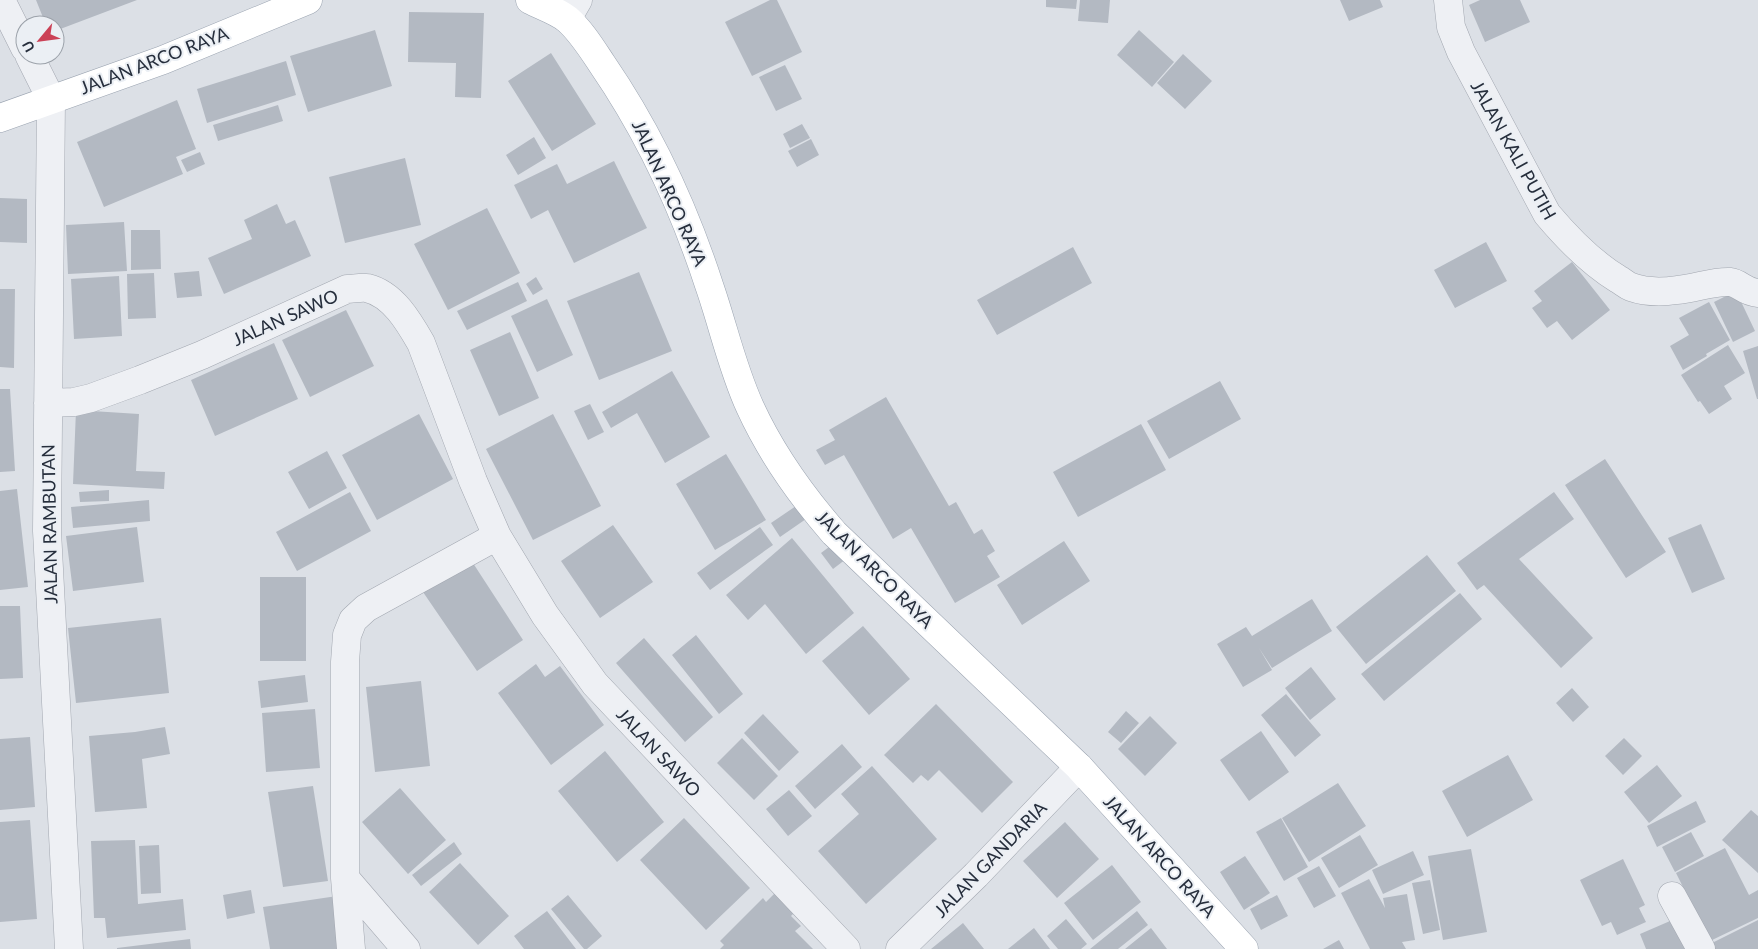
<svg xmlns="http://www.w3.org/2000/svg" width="1758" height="949" font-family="Lato,sans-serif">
  <rect width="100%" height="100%" fill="#dce0e6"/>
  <!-- building -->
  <path fill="#b3b9c2" d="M36,0H137L55,31V25H46Z
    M770,0H777L802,52L752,76L725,22Z
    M1046,0H1077L1076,9L1046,7Z
    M1080,0H1110L1108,23L1078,21Z
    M1340,0H1380L1383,7L1349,21Z
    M1480,0H1520L1530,22L1485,42L1469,5Z
    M409,12L484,13L481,98L455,97L456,63L408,62Z
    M375,30L392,86L308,112L290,56Z
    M1139,30L1174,62L1152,87L1117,55Z
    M551,53L596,124L552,151L508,81Z
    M1183,54L1212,81L1185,109L1157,83Z
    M286,61L296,95L207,123L197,89Z
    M785,65L802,99L776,111L759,77Z
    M177,100L196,149L176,157L183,174L104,207L77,142Z
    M278,105L283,121L218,141L213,125Z
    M802,124L810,138L790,148L783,134Z
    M534,137L546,158L518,175L506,155Z
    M811,139L819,155L797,167L788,151Z
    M200,152L205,164L187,172L181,160Z
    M405,158L421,225L345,243L329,177Z
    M614,161L647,228L574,263L548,210L531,219L514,185L557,164L567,184Z
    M0,198L27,199V243L0,242Z
    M277,204L286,224L295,220L311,256L224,294L208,258L252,239L244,220Z
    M487,208L520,273L448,310L414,244Z
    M124,222L127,271L68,274L66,225Z
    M131,230H160L161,269L131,270Z
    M1486,242L1507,281L1455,308L1434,270Z
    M1073,247L1092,283L997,335L977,300Z
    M1572,262L1610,310L1572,340L1557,321L1547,328L1532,308L1542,301L1534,291Z
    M199,271L202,296L177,298L174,273Z
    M639,272L672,351L599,380L567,301Z
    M154,273L156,318L128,319L127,274Z
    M119,276L122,336L74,339L71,279Z
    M536,277L543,289L533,295L526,284Z
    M518,282L527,301L467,330L457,311Z
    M0,289H15L14,368L0,367Z
    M1736,291L1755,331L1733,342L1714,302Z
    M547,299L573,355L537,372L511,316Z
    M1709,302L1730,340L1706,354L1707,356L1683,370L1670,346L1689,335L1679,318Z
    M346,310L374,366L310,397L282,340Z
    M510,332L539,398L499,416L470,350Z
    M274,343L298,399L215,436L191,380Z
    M1728,345L1745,373L1724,386L1732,399L1709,414L1700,401L1698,402L1681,375Z
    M1758,346V399H1757L1743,351Z
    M672,371L710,437L665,463L637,413L611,428L602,412Z
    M1220,381L1241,419L1169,459L1147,421Z
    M0,389H10L15,471L0,472Z
    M886,397L949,506L956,502L974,534L982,529L995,551L987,556L1000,577L955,603L911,528L893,539L844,455L825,465L816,450L835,440L829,430Z
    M590,404L604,432L588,440L574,411Z
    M76,410L139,414L136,471L165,472L164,489L73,484Z
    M419,414L453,479L377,520L342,455Z
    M553,414L601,506L533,540L486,449Z
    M1141,424L1166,470L1078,517L1053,472Z
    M327,451L347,488L309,509L288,472Z
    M726,454L766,520L715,550L676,484Z
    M1605,459L1666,552L1626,578L1565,485Z
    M17,489L28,587L0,590V491Z
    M109,490V501L80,502L79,492Z
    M350,492L371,531L297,571L276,532Z
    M1554,492L1574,519L1519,559L1593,638L1561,668L1484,585L1477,590L1457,563Z
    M149,500L150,521L73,528L71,507Z
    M796,506L806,519L780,537L771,523Z
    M1701,524L1725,579L1692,593L1668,538Z
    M613,525L653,582L600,618L561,561Z
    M137,527L144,582L73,591L66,536Z
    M760,527L773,545L710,590L697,573Z
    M792,538L854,613L806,654L765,604L748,620L726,595Z
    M837,541L850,556L833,569L821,553Z
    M1064,541L1090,581L1022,625L997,585Z
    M1427,555L1456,591L1366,664L1336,627Z
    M471,560L523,640L477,671L423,592Z
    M260,577H306V661H260Z
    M1460,593L1482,619L1384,701L1361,674Z
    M1312,599L1332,631L1272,668L1259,648L1272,670L1243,687L1217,644L1246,627L1252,636Z
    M0,606H20L23,678L0,679Z
    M161,618L169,693L76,703L68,628Z
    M863,626L910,679L869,715L822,661Z
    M696,635L743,694L719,714L672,655Z
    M644,638L713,717L685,742L616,663Z
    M536,664L545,677L560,666L604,725L551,765L498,693Z
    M1311,667L1336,699L1310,720L1285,688Z
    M305,675L308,702L261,708L258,681Z
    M421,681L430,766L375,772L366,687Z
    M1572,688L1589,707L1573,722L1556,703Z
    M1286,694L1321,735L1295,757L1261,715Z
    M936,704L1013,782L982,813L939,770L928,781L921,775L913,783L884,755Z
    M315,709L320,768L266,772L262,713Z
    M1126,711L1139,723L1121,743L1108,732Z
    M763,714L799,752L779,771L744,733Z
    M1150,716L1177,743L1145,776L1118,749Z
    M165,727L170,754L142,759L147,808L95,812L89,736L135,732Z
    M1261,731L1289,772L1249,801L1220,760Z
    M30,737L35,807L0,810V739Z
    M742,738L778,776L754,800L717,763Z
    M1624,738L1642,756L1623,775L1605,756Z
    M842,744L862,767L815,809L795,786Z
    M605,751L664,822L617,862L558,791Z
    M1508,755L1533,800L1467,837L1442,791Z
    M1657,765L1682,796L1649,823L1624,792Z
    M872,766L937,839L866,904L818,851L859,814L841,794Z
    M1338,783L1366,826L1309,862L1282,818Z
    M313,786L328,881L283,887L268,792Z
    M400,788L446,840L408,874L362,822Z
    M789,790L812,816L788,836L766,809Z
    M1696,801L1706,822L1657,847L1647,826Z
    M1751,810L1758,816V873L1722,840Z
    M684,818L750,888L706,930L640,860Z
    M1281,818L1308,867L1284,881L1256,832Z
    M30,820L37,919L0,922V822Z
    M1065,822L1099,859L1057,898L1023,861Z
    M1691,832L1704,856L1675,872L1662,847Z
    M1360,835L1378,865L1339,888L1321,858Z
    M135,840L138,904L183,899L186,930L107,938L105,918H94L91,841Z
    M454,842L462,854L421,886L412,875Z
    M159,845L161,893L141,894L139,846Z
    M1725,848L1749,895L1758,890V918L1710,941L1676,873Z
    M1471,849L1487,932L1443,940L1428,856Z
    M1413,851L1424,875L1383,894L1372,870Z
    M1245,856L1270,893L1244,910L1220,872Z
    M1623,859L1645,905L1639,908L1646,922L1617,935L1611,922L1602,926L1580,880Z
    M460,863L509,916L478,945L429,892Z
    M1112,865L1141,902L1093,940L1064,903Z
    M1319,866L1336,896L1314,908L1297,878Z
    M1369,879L1385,908L1383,898L1407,894L1415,940L1402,942L1406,949H1370L1341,893Z
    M1430,880L1440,930L1423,934L1412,883Z
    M251,890L255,913L227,919L223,895Z
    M776,892L795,912L791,916L801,926L795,931L813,949H720L724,945L720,941L763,898L766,902Z
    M568,895L602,936L587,949H584L551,909Z
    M1277,895L1288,916L1261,930L1250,909Z
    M337,896L346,949H270L263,907Z
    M547,911L576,949H524L514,936Z
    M1137,911L1148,925L1118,949H1090Z
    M1677,918L1690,949H1646L1640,934Z
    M1066,919L1087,944L1081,949H1058L1047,936Z
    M1758,920V949H1715L1712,943Z
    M963,923L984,949H931Z
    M1034,928L1050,949H1008Z
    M1151,928L1167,949H1125Z
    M190,939L191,949H117V948Z
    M1339,940L1344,949H1323Z"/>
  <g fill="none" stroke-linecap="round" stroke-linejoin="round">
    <defs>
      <path id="minor" d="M1,0L25,48
        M1448,0L1451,27L1461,52L1547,214C1568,239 1590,262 1618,279C1622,281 1626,285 1631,287C1645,292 1663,292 1677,290C1695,289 1712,281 1730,282C1740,283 1744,292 1758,293
        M567,19L578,0
        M29,55L51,99L47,531L69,949
        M48,403L74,402L91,398L140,380L202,355L347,289C353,289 361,287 367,288C393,294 409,322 421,343L473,481L497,536L545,615L595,684L846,949
        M345,878L406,949
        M1672,896L1701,949
        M351,949L345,878V662L347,635L353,620L366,608L497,536
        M900,949L976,875L1079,767"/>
      <path id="major" d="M530,0C542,6 557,11 567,19C581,31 592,49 602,64C648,131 684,208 709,285C723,325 732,368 750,407C771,453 801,495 834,533L1079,767L1244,949
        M0,118L163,60L308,0"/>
    </defs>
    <!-- minor casing -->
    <use href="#minor" stroke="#a2a7b0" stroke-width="29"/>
    <!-- major casing -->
    <use href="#major" stroke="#9ba4b1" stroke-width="29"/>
    <!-- minor -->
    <use href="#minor" stroke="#eef0f4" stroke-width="28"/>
    <!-- major -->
    <use href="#major" stroke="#fff" stroke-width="28"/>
  </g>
  <g text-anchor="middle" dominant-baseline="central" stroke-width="4" stroke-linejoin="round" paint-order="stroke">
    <!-- street labels -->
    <g font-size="18" fill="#262e3c" stroke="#ebeff4">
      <text transform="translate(154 60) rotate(-21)">JALAN ARCO RAYA</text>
      <text transform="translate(1514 150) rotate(61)">JALAN KALI PUTIH</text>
      <text transform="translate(670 193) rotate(66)">JALAN ARCO RAYA</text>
      <text transform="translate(285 317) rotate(-24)">JALAN SAWO</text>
      <text transform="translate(49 524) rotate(-91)">JALAN RAMBUTAN</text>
      <text transform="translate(875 569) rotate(45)">JALAN ARCO RAYA</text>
      <text transform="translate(659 752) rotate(47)">JALAN SAWO</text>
      <text transform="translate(1160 856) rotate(48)">JALAN ARCO RAYA</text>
      <text transform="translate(990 859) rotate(-46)">JALAN GANDARIA</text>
    </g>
  </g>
  <!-- north arrow -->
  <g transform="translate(40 40) rotate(241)"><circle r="24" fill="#ebeff4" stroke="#9ca2aa"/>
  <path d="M0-4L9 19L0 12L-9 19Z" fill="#cb4156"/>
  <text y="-8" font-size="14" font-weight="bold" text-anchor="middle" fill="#262e3c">U</text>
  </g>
</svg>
